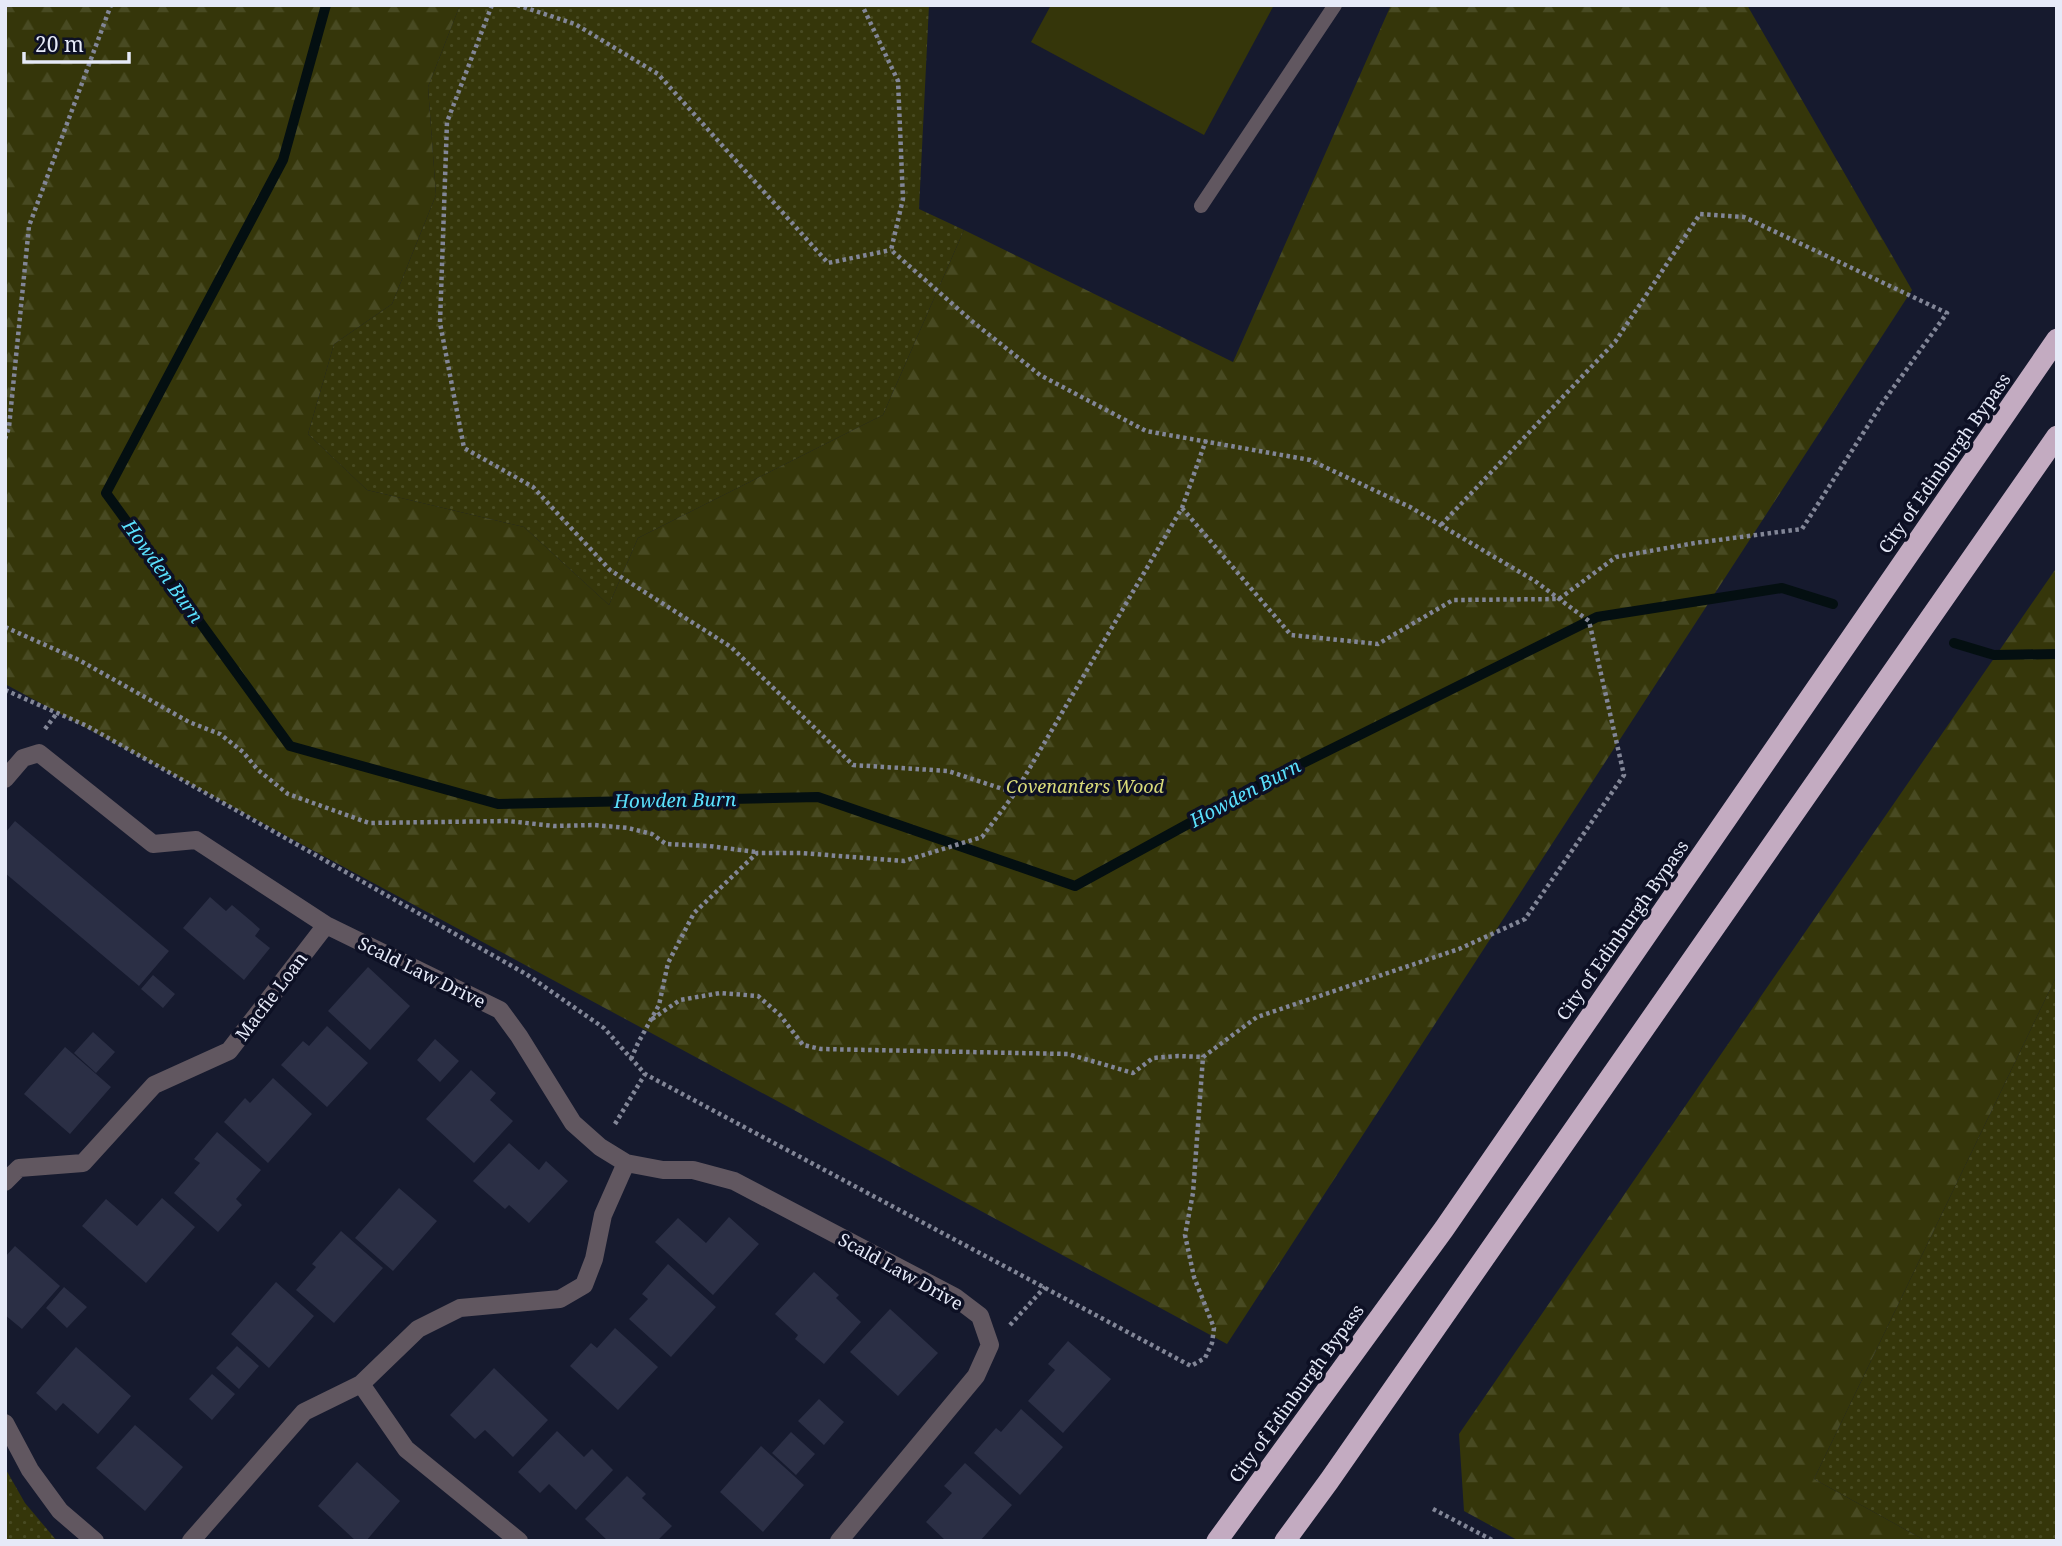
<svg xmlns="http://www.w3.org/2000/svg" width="2062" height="1546" font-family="'Noto Serif',serif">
  <defs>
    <pattern id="green-dots" width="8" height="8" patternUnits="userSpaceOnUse" patternTransform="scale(1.75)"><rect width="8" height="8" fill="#35360a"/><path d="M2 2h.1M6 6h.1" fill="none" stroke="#484a22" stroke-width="1.8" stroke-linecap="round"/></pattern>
    <pattern id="forest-firs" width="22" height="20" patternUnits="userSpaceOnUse" patternTransform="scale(1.75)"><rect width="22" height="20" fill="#35360a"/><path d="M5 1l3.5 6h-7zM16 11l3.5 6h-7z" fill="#484a22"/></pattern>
  </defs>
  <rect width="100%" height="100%" fill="#161a2e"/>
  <!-- green -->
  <path fill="url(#green-dots)" d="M460,5H929L919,209L964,230L883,415L638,538L609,605L524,527L367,490L308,434L334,344L392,304L436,195L428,87Z
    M2057,975V1541H1926L1814,1479Z
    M5,1468L25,1503L57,1541H5Z"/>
  <!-- forest -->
  <path fill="url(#forest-firs)" d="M5,5H460L428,87L436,195L392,304L334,344L308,434L367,490L524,527L609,605L638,538L883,415L964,230L1233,362L1391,5H1747L1912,290L1227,1344L5,684Z
    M2057,567V975L1814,1479L1926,1541H1519L1464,1511L1459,1434Z"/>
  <!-- pitch -->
  <path fill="#35360a" d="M1051,5H1274L1204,135L1031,42Z"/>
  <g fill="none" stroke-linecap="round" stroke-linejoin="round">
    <!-- stream -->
    <path stroke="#040f11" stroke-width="10" d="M326,5L283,160L106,493L290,746L498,804L818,797L1075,886L1259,785L1597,617L1782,588L1833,604
      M1954,643L1994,655L2057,654"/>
  </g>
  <!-- building -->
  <path fill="#2b2f45" d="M15,821L169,951L139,986L5,873V833Z
    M210,897L226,911L232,905L251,921L260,929L255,936L270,948L244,980L183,928Z
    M368,967L410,1006L370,1050L328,1011Z
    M153,975L175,994L163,1008L141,989Z
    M327,1026L368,1063L327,1107L281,1065L303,1041L309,1046Z
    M93,1032L115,1052L96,1073L74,1053Z
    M435,1039L459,1061L440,1082L417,1060Z
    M65,1047L111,1087L70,1134L24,1094Z
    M471,1070L496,1093L490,1100L513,1121L474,1163L426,1119Z
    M273,1078L312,1114L268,1163L224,1122L245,1098L250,1103Z
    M217,1132L261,1170L236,1199L242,1205L218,1232L174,1193L200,1163L194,1159Z
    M509,1143L539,1170L546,1161L568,1181L529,1223L509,1205L505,1209L473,1181Z
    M399,1188L437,1221L393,1271L355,1238Z
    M162,1198L195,1227L146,1283L82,1226L106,1199L137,1226Z
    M729,1217L759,1244L713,1295L655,1242L678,1218L706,1243Z
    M341,1231L383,1268L334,1323L296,1290L316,1267L312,1264Z
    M15,1246L60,1286L22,1329L5,1315V1257Z
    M668,1264L716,1307L671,1357L629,1319L648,1299L642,1294Z
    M814,1272L839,1295L836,1298L861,1322L824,1364L795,1339L798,1335L775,1314Z
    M276,1282L314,1316L269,1368L231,1334Z
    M64,1287L87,1307L67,1328L46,1308Z
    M890,1309L938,1353L898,1396L850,1352Z
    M615,1328L658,1367L618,1410L570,1366L591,1343L597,1348Z
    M1068,1341L1111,1379L1063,1433L1028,1401L1055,1370L1048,1364Z
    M237,1346L259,1366L239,1389L216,1368Z
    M76,1347L131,1396L98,1434L63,1403L56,1411L36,1393Z
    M494,1368L548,1420L513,1457L485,1430L475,1439L450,1415Z
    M212,1374L235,1394L212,1420L189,1399Z
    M819,1399L844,1422L824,1445L798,1421Z
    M1021,1409L1063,1447L1020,1495L974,1453L996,1428L1001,1432Z
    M135,1425L183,1467L145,1511L96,1468Z
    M557,1431L584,1457L592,1449L613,1470L576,1510L549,1484L540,1493L518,1472Z
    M791,1432L815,1454L796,1475L772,1453Z
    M761,1446L804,1485L763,1532L720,1492Z
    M357,1462L400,1501L366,1541H356L318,1506Z
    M965,1463L1012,1505L980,1541H946L926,1522L952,1493L944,1486Z
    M627,1476L646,1494L642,1498L672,1526L657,1541H608L585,1519Z"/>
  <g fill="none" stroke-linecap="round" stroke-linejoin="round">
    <!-- path -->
    <path stroke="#828697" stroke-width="4.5" stroke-dasharray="3.5 3.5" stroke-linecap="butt" d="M492,5L447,122L440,323L464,448L533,487L610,570L731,647L853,765L948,771L1015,793
      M517,5L575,24L658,74L828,263L891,250
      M5,439L9,427L29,226L111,5
      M1182,508L1291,635L1378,644L1453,600L1559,599L1616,557L1695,543L1802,529L1883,402L1947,313L1744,217L1700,214L1615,342L1441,525
      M5,627L79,660L189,722L220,734L243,752L258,770L288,794L369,823L508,821L554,826L594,825L628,828L652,834L666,844L709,846L756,852
      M5,690L87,726L526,974L604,1028L645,1074L1191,1366L1205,1358L1212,1343L1214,1328L1194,1277L1185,1235L1193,1193L1203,1057L1257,1017L1459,949L1525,919L1624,775L1589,621L1535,581L1410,507L1310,460L1146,431L1040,375L973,322L891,250L903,199L898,81L862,5
      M45,729L57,713
      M652,1019L680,1000L720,993L758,996L780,1015L803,1045L821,1049L1068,1054L1133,1073L1153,1058L1178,1056L1203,1057
      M631,1059L638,1043L659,1005L668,963L694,913L757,853H801L904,861L982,837L1015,793L1182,508L1206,440
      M615,1124L645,1074
      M1010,1325L1045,1287
      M1433,1509L1494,1541"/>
    <!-- lane -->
    <path stroke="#615760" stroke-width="14" d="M1201,206L1335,5"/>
    <!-- street -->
    <path stroke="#615760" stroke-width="18" d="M5,779L23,758L39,753L153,844L196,840L326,925L500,1010L519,1036L573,1123L600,1147L626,1163L663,1170H693L734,1181L955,1297L980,1316L990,1345L976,1376L839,1541
      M5,1182L19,1168L83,1163L154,1085L229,1051L326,925
      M361,1384L406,1449L519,1541
      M5,1423L30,1470L60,1511L95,1541
      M191,1541L304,1412L361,1384L418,1329L460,1308L560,1299L584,1285L594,1259L603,1215L626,1163"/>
    <!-- highway -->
    <path stroke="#c3abc1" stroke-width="21" d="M1217,1541L1444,1229L2057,339
      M1285,1541L1329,1481L2057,436"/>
  </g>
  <g text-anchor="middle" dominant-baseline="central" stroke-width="7" stroke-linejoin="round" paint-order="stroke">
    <!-- street labels -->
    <g font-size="18" fill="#e6eaf8" stroke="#0d1024">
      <text transform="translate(1944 463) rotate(-55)">City of Edinburgh Bypass</text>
      <text transform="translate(1622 930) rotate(-55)">City of Edinburgh Bypass</text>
      <text transform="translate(422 972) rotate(26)">Scald Law Drive</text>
      <text transform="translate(271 996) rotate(-53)">Macfie Loan</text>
      <text transform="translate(901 1271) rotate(29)">Scald Law Drive</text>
      <text transform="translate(1296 1393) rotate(-54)">City of Edinburgh Bypass</text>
    </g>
    <!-- park labels -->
    <g font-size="18" font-style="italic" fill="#d9db79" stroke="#0d1024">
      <text x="1085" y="786">Covenanters Wood</text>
    </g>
    <!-- water labels -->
    <g font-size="19" font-style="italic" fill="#5ae0fd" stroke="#0d1024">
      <text transform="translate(163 571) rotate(54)">Howden Burn</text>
      <text transform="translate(1245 793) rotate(-28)">Howden Burn</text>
      <text transform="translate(675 800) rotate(-1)">Howden Burn</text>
    </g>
  </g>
  <!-- border -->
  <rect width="2062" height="1546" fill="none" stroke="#e6eaf8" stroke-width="14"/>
  <!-- scale -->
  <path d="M24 52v10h105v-10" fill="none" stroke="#e6eaf8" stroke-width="3.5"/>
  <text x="35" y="52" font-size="21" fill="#e6eaf8" stroke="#0d1024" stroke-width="5" paint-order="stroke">20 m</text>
</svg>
